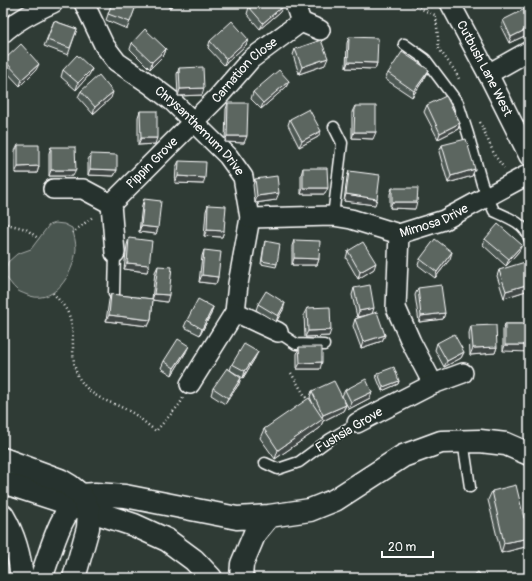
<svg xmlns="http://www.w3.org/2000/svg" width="532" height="581" font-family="Pangolin,sans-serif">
  <rect width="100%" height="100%" fill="#2f3b35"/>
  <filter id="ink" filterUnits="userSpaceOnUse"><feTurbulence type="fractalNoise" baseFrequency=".025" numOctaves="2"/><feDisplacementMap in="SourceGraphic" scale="8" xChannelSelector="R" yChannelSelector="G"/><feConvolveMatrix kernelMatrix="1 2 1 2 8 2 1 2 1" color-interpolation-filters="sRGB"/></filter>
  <g filter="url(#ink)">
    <!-- park -->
    <path fill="#4a544f" stroke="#a4aaa7" d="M55,223L64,224L72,228C74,235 76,242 76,249C74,274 53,308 25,294C23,293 19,292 17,290C12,286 9,280 5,276L8,262L17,254L31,249L49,225Z"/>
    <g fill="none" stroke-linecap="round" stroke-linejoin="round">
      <defs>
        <path id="lane" d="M404,44L425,59L458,103L468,134L482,184L494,211C507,217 525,223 529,238
          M333,216L342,143L334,127
          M114,294L115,253
          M278,332L296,344L324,345
          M463,441L470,487
          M265,463L278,469L299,462L330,439L357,423"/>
        <g id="street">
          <path id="s1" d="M84,3L104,45L117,62L151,85L172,101L228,156L243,177L250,218L238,284L235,312L190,384"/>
          <path id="s2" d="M450,3L488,74L529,156"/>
          <path d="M295,4L301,22"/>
          <path d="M3,33C17,20 35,11 53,3"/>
          <path d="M488,74L529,51"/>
          <path id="s3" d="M53,189H83L111,204L218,97L251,59L301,22L320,30"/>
          <path d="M111,204L115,253"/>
          <path id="s4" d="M250,218L333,216L351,219L399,234L444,220L529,174"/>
          <path d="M399,234L396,308L411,342L433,384"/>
          <path d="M235,312L278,332"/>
          <path d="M357,423L433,384L463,373"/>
        </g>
        <path id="secondary" d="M3,482L134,525L167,540L194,560L211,578
          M41,578C52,549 58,517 81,495L95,494L125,496L237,518L269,516L310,510L335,500L403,456L441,442L480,441L506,444L529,454
          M241,578L242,564L255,533L269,516"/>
        <path id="primary" d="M3,459L60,480L70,486L81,495L89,510L88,528L74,578
          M3,516C14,535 20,556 22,578"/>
      </defs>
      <!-- lane casing -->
      <use href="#lane" stroke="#fff" stroke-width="13"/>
      <!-- street casing -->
      <use href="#street" stroke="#fff" stroke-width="22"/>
      <!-- secondary casing -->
      <use href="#secondary" stroke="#fff" stroke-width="25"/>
      <!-- primary casing -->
      <use href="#primary" stroke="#fff" stroke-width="25"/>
      <!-- path -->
      <path stroke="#fff" stroke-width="2.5" stroke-dasharray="1 3" stroke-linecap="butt" d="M408,3L435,15
        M429,3L433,9
        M314,8L320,3
        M436,16L439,49L455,71L460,81
        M480,122L495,156L504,168
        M3,223L26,229L39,239
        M72,233L94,216
        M53,293C58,299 65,306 68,313C78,334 67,361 81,381C94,400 111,401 129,411C139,416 147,425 156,431L180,404L183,398
        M291,373L308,401"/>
      <!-- lane -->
      <use href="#lane" stroke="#26332d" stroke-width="10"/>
      <!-- street -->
      <use href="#street" stroke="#26332d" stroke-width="19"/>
      <!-- secondary -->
      <use href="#secondary" stroke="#26332d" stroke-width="22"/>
      <!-- primary -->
      <use href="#primary" stroke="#26332d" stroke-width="22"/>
    </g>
    <!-- wall -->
    <path fill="#4e5853" stroke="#fff" d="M112,3H137L127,29L106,20Z
      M166,3H176L169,8Z
      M249,7L280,12L260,29L247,14Z
      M529,17V34L509,43L501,27L503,20Z
      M54,21L77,29L68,55L44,46Z
      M349,37L377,63L375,69L346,68L347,43Z
      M248,39L246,45L224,65L208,48L210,41Z
      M132,43L166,49L164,55L150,69L130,49Z
      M295,49L325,65L299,74L293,55Z
      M4,60L36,70L20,86L3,68V62Z
      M179,68L204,88L202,95L178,96L177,74Z
      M92,69L89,75L76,90L61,77L63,70Z
      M429,70L426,76L412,97L385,79L388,73Z
      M289,81L286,87L261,109L251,99L253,92Z
      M81,91L111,98L93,114L78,97Z
      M228,103L244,143L225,142L226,109Z
      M427,105L460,123L458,129L438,139L424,112Z
      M355,106L373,139L352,138V112Z
      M140,111L155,144L138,145V117Z
      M290,119L318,137L299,147L288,125Z
      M18,145L39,166L37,173H15V151Z
      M442,145L475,169L472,176L448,183L439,152Z
      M51,147L73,176H49V153Z
      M91,154L117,170L114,176L88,175V160Z
      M179,161L203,184L175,183L176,167Z
      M303,168L325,194H301V175Z
      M349,171L375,205L344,201L347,177Z
      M255,179L276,200L255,203L253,185Z
      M392,188L415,209L390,208V194Z
      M144,199L158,228L156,234L139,232L142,205Z
      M208,205L224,231L222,237L204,236L206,211Z
      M129,238L149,265L147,272L124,269L127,245Z
      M485,239L519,251L506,266L483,245Z
      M294,240L319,259L317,265H292V246Z
      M265,241L277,264L276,267L261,264L264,245Z
      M204,250L218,277L216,284L199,282L202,256Z
      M348,251L374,269L358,279L346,258Z
      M420,259H450L435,278L418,265Z
      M158,266L167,302L153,300L151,320L148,326L106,321L109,300L111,294L152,299L155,272Z
      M499,270L529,275V290L504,298L497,276Z
      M354,288L372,314L385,335L382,341L361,348L353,326L355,319L368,315L357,317L352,295Z
      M418,288L445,313L443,319L419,322L415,295Z
      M258,304L283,310L276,322L256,310Z
      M213,307L211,314L200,335L184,327L187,320Z
      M307,308L329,336L305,337L304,314Z
      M505,324H529L503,351V330Z
      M471,326L497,347L495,353L470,355L469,333Z
      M437,343L464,352L461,358L444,367L435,350Z
      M299,347L320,369H297V354Z
      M186,352L172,375L161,368L164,361Z
      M255,358L243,378L230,370L232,364Z
      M378,373L399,381L398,384L382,391L376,376Z
      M239,384L225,404L211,395L213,388Z
      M345,390L372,392L370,398L349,409L342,396Z
      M312,391L346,405L343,411L323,421L320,428L275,459L260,438L264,429L313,404L310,397Z
      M492,491L524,518L529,517V546L501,553L488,500Z"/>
    <!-- shaded-wall -->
    <path fill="#404744" stroke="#fff" d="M171,3H176L169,8Z
      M283,6L280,12L260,29L263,23Z
      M529,28V34L509,43L511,37Z
      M248,39L246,45L224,65L226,59Z
      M166,49L164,55L150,69L152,62Z
      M328,58L325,65L299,74L302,67Z
      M348,62L377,63L375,69L346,68Z
      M39,64L36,70L20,86L22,79Z
      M92,69L89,75L76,90L78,83Z
      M429,70L426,76L412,97L414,91Z
      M289,81L286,87L261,109L263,103Z
      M204,88L202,95L178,96L180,89Z
      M113,92L111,98L93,114L95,107Z
      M460,123L458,129L438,139L440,133Z
      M321,131L318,137L299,147L302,141Z
      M354,132H376L373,139L352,138Z
      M227,136H247L244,143L225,142Z
      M141,138H157L155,144L138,145Z
      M39,166L37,173H15L18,167Z
      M90,169L117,170L114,176L88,175Z
      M475,169L472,176L448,183L451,176Z
      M51,170H76L73,176H49Z
      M178,176L205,178L203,184L175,183Z
      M303,188H328L325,194H301Z
      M279,193L276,200L255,203L257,196Z
      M346,194L377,199L375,205L344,201Z
      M392,202H417L415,209L390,208Z
      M141,226L158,228L156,234L139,232Z
      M207,230L224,231L222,237L204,236Z
      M522,245L519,251L506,266L509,259Z
      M452,252L450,259L435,278L437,272Z
      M294,258L319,259L317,265H292Z
      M127,263L149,265L147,272L124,269Z
      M376,263L374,269L358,279L360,272Z
      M202,275L218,277L216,284L199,282Z
      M529,284V290L504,298L506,291Z
      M154,294L169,295L167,302L152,300Z
      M285,303L283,310L276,322L278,316Z
      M213,307L211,314L200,335L202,329Z
      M374,308L372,314L357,317L359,311Z
      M445,313L443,319L419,322L421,316Z
      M109,315L151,320L148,326L106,321Z
      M331,330L329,336L305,337L308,331Z
      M385,335L382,341L361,348L363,342Z
      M505,345H529V352L503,351Z
      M189,346L186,352L172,375L174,368Z
      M497,347L495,353L470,355L473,348Z
      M258,352L255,358L243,378L245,371Z
      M464,352L461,358L444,367L447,361Z
      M322,362L320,369H297L300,363Z
      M241,378L239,384L225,404L228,398Z
      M399,381L398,384L382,391L383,387Z
      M372,392L370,398L349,409L351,402Z
      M346,405L343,411L323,421L320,428L275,459L278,450L321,420L323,415Z
      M529,538V546L501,553L504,543Z"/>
    <!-- building -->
    <path fill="#5b6661" stroke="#fff" d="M112,3H137L130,22L108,14Z
      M254,3H280L283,6L263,23L249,7Z
      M525,9L529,17V28L511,37L503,20Z
      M54,21L77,29L70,48L47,40Z
      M232,21L248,39L226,59L210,41Z
      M145,29L166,49L152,62L132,43Z
      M349,37L378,38L377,63L348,62Z
      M321,40L328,58L302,67L295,49Z
      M21,44L39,64L22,79L4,60Z
      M402,52L429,70L414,91L388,73Z
      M77,55L92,69L78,83L63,70Z
      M203,67L204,88L180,89L179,68Z
      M279,70L289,81L263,103L253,92Z
      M99,75L113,92L95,107L81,91Z
      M446,96L460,123L440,133L427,105Z
      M228,103H248L247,136H227Z
      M355,106H376V132H354Z
      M309,109L321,131L302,141L290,119Z
      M140,111H157V138H141Z
      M3,132H4L3,144Z
      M466,139L475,169L451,176L442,145Z
      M18,145H39V166L18,167Z
      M51,147H75L76,170H51Z
      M91,154L117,155V170L90,169Z
      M179,161L206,162L205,178L178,176Z
      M303,168H327L328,188H303Z
      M349,171L380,175L377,199L346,194Z
      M277,176L279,193L257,196L255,179Z
      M392,188H418L417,202H392Z
      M144,199L161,201L158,228L141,226Z
      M208,205L226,206L224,231L207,230Z
      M498,224L522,245L509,259L485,239Z
      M129,238L152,241L149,265L127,263Z
      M435,239L452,252L437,272L420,259Z
      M294,240L320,241L319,259L294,258Z
      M265,241L280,244L277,264L262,261Z
      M363,242L376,263L360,272L348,251Z
      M204,250L221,252L218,277L202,275Z
      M525,262L529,275V284L506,291L499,270Z
      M158,266L172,267L169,295L154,294Z
      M370,285L374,308L359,311L354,288Z
      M441,285L445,313L421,316L418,288Z
      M266,291L285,303L278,316L258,304Z
      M111,294L153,299L151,320L109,315Z
      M198,299L213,307L202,329L187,320Z
      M330,307L331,330L308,331L307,308Z
      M377,312L385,335L363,342L355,319Z
      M505,324H529V345H505Z
      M496,325L497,347L473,348L471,326Z
      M454,334L464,352L447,361L437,343Z
      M178,339L189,346L174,368L164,361Z
      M244,344L258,352L245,371L232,364Z
      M299,347H322V362L300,363Z
      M394,367L399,381L383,387L378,373Z
      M227,368L241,378L228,398L213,388Z
      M366,379L372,392L351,402L345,390Z
      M334,381L346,405L323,415L312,391Z
      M309,398L323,419L278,450L264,429Z
      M516,485L524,518L529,517V538L504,543L492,491Z
      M478,572L483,578H470Z"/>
  </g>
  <g text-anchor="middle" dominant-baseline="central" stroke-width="3.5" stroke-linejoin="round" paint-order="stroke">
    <!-- street labels -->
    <g font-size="13" fill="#fff" stroke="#26332d">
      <text stroke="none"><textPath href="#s2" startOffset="74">Cutbush Lane West</textPath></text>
      <text stroke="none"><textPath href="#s3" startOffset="251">Carnation Close</textPath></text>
      <text stroke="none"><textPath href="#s1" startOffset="176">Chrysanthemum Drive</textPath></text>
      <text stroke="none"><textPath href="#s3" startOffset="120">Pippin Grove</textPath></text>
      <text stroke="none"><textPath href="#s4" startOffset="189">Mimosa Drive</textPath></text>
      <text transform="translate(349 430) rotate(-31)">Fushsia Grove</text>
    </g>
  </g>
  <!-- margin -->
  <rect width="532" height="581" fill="none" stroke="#26332d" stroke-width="16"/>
  <rect x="8" y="8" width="516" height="565" fill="none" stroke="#fff" stroke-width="1.5" filter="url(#ink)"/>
  <!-- scale -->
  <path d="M382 551v6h51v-6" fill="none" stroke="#ffffff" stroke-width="2"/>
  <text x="388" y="551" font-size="12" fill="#ffffff" stroke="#26332d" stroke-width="3" paint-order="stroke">20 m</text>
</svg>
